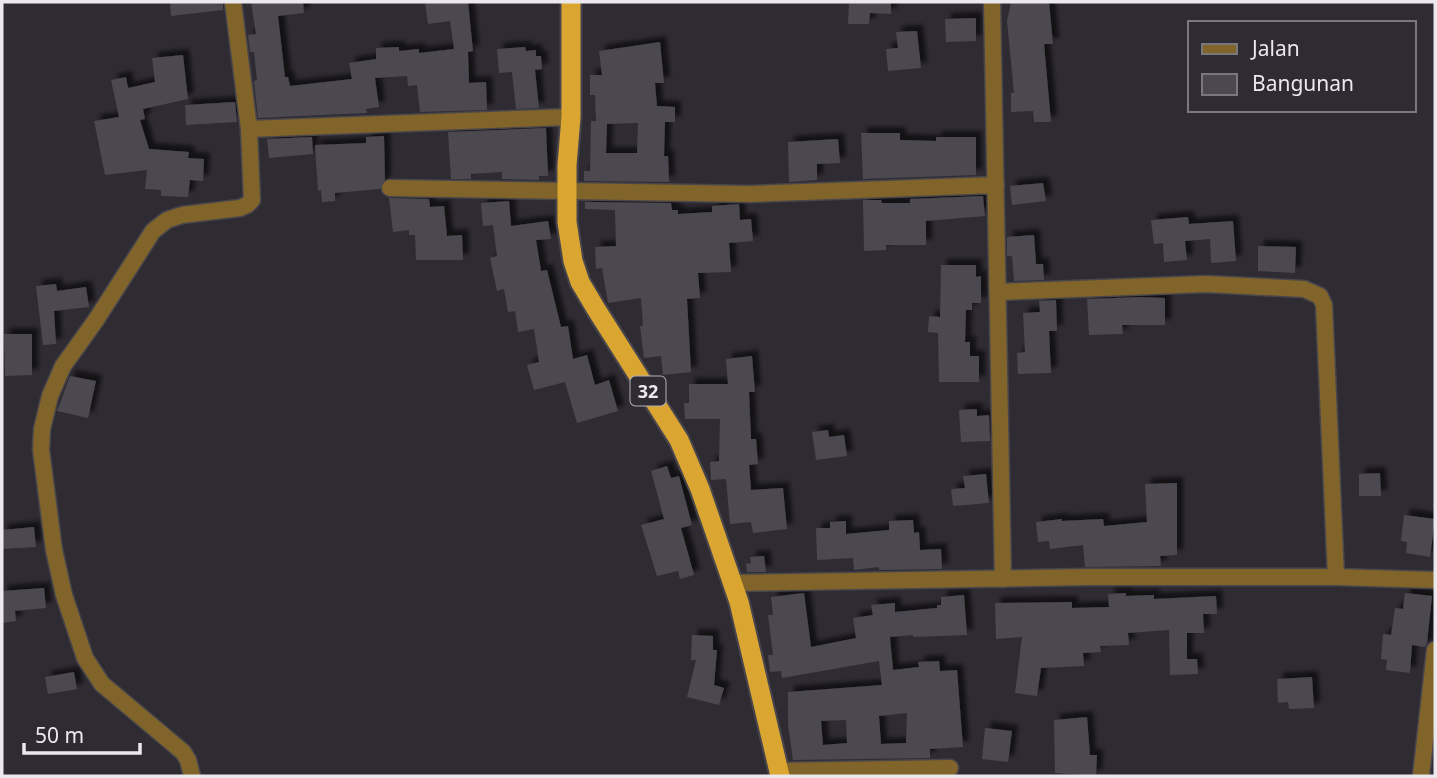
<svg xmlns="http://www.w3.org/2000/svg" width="1437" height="778" font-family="'Noto Sans',sans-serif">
  <defs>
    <filter id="shadow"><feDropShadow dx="6" dy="-6" stdDeviation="2" flood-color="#0009"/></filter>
  </defs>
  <rect width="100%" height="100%" fill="#2e2b32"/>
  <!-- building -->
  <path fill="#4b4850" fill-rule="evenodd" filter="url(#shadow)" d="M170,2H223V10L171,16Z
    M251,2H303L304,13L278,16L285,77H288L290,86L352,79L349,63L376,59V48L399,47V51L419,49V53L454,49L450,21L428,24L425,2H468L473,51L468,52L469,83L486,82L487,110L420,112L417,85L408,86L407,76L375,78L379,107L366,109L367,113L258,118L254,81L257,80L254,52H250L248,35L256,34Z
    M849,2H891V14L870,13L869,24H848Z
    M1011,2H1049L1053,44H1044L1051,122H1034L1033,111L1011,112V93H1014L1007,21Z
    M976,18V41L946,42L945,19Z
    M917,31L921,68L888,71L886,49L898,48L896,32Z
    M660,42L664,83H655L657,106L675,107V122H665L664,156H668L669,182L584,181V171H590L591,121H596L595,95H590V75H602L599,51ZM638,123L637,153H606L607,124Z
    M525,47L526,51L536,50V56H541L542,69L535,70L539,108L516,109L512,72L499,73L497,49Z
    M183,55L188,99L143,109L145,119L140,120L149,149L189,152L188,158L204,159L203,181L190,180L188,197L161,196V190L145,189L147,170L105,175L94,121L119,117L111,80L126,77L128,88L155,82L152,58Z
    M235,102L237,122L186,125L185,105Z
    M546,128L548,176H539V180L502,179V172L471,174V179H451L448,132Z
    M861,133H900V140L936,141V137H976V175L863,179Z
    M384,136L385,179L380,189L335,193V201L322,202L321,190L318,191L315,145L366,143V137Z
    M312,137L313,154L269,158L267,139Z
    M838,139L840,163L817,164V180L789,182L788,142Z
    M1043,183L1046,201L1012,205L1010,186Z
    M983,196L985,216L926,221V245H886V250L864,251L863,200H881L882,203H910V199Z
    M389,198L429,199L430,207L444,206L447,236L462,235L463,260H416L415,235H409V230L393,232Z
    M509,201L511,226L548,221L551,239L536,240L541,271L547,270L561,327L568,326L573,359L587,355L595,385L609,380L618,411L577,423L565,382L534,390L527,365L539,362L534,329L518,332L515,311L508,312L504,289L497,291L490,258L497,256L493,225L483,226L481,203Z
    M585,202L671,203L672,210H678V214L712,212V206L739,204L740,220L751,219L753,241L729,243L731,272L698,273L700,298L687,299L691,372L663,375L661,356L644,358L640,326H643L641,298L608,303L602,268L596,269L595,247L616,246L615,210L585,209Z
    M1188,217L1189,224L1233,221L1236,261L1211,263L1210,239L1185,241L1187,260L1164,262L1163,243L1154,244L1151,220Z
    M1034,235L1036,264H1043L1044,280L1014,281L1012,256H1007V237Z
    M1258,246L1296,247L1295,273L1258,271Z
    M941,265H976V277L981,276V303H972V310H966L965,342H970V356H979V382H939L938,333L928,332L929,316L940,317Z
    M56,284L57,291L86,287L89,307L54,311L56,344L43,345L36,286Z
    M1140,297L1165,298V325H1122L1123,334L1089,335L1087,299Z
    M1056,300L1057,331H1049L1051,373L1018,374L1017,353L1025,352L1023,313L1040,312L1039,301Z
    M4,334H32V375L5,376Z
    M752,356L755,392H749L751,439H756L758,464L749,465L751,490L783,488L787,529L753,533L751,522L730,524L726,479L711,480L710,462L719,461L720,419H685L684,403H689V384H728L726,359Z
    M70,376L96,381L88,418L57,411Z
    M977,409V416L989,415L990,441L961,442L959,410Z
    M828,430L829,437L844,435L847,456L816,460L812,432Z
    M667,466L671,478L679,476L692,525L681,528L694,575L680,579L678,571L657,576L641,525L664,519L651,471Z
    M1380,473L1381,496H1359V474Z
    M986,474L989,503L953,506L951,489L965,488L963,476Z
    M1177,483V555L1160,556L1161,566L1085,567L1083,545L1050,549L1049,541L1038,542L1036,522L1062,519V521L1103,519L1104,526L1147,522L1145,484Z
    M1404,515L1435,519L1430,557L1406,553L1407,542L1401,541Z
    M913,520L914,533L919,532L920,550L941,549L942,569L879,570V567L854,570L853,558L817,560L816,528H830V522L846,521V534L889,530V521Z
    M34,527L36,547L2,549V530Z
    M764,556L766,572H747L746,564L751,563L750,557Z
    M44,588L46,608L15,611L16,621L2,623V591Z
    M804,593L811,647L856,638L853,618L873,615L871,605L895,603V612L937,608V605H941V597L964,595L967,635L913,637V635L890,637L893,670L919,667L918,662L939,661L940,671L957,670L963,747L930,749V758L793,760L788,725V692L882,685L879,661L782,678L781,671L770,672L768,655H773L768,615H773L771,597ZM907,713L906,743L881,744L879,716ZM846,720L847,743L823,745L821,721Z
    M1126,593V596L1154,595V599L1216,596L1217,614H1203L1204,633H1187V659H1197L1198,674L1170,675L1169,630L1128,633L1129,645L1100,646L1101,652L1083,653L1084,666L1041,668L1037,696L1015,693L1022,637L996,639L995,603L1072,602V608L1109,607L1108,594Z
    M1405,593L1432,596L1427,643L1425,647L1412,645L1410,673L1386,670L1387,660L1381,659L1383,634L1391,635L1395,608L1403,609Z
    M692,635L713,636V650H717L714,685L724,688L719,705L687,697L696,660H691Z
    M74,672L77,689L48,694L45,677Z
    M1312,677L1314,708L1289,709L1288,702L1278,703L1277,679Z
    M1087,717L1090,755H1097L1096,776L1055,773L1054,720Z
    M985,728L1012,731L1008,762L982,759Z"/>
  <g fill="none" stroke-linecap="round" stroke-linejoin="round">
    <defs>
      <path id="minor" d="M233,2L249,129L571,117
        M992,2L1003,579
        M390,188L750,194L996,185
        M998,292L1206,284L1304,289L1320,296L1324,305L1336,577
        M734,583L1088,577H1336L1435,580
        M779,771L950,768
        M192,776L188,760L183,752L102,684L85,658L64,595L54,550L41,450L42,429L50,396L63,366L96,320L153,231L167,220L182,215L240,208L247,205L252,200L249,129
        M1421,776L1435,650"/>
      <path id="trunk" d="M571,2V117L567,165V222L573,261L580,282L596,309L679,440L700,489L739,602L780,776"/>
    </defs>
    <!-- minor casing -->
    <use href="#minor" stroke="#48464c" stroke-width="19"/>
    <!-- trunk casing -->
    <use href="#trunk" stroke="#48464c" stroke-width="23"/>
    <!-- minor -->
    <use href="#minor" stroke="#806429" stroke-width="16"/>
    <!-- trunk -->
    <use href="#trunk" stroke="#daa631" stroke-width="19"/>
  </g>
  <g text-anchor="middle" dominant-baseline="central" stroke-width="6" stroke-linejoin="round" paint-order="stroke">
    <!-- shield labels -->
    <rect fill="#2e2b32" stroke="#b2b0b6" stroke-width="2" x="630.5" y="376.5" width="35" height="29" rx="5"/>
    <g font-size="18" font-weight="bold" fill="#ebe9ee">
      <text x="648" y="391">32</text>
    </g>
  </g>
  <!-- border -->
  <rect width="1437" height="778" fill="none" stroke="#ebe9ee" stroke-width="7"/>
  <!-- legend -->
  <rect x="1188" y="21" width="228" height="91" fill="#2e2b32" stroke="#7a777d" stroke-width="2"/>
  <rect x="1202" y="44" width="35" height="10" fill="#806429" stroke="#7a777d" stroke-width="2"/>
  <text x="1252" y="56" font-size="21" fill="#ebe9ee">Jalan</text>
  <rect x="1202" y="74" width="35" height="21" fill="#4b4850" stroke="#7a777d" stroke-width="2"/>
  <text x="1252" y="91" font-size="21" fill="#ebe9ee">Bangunan</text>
  <!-- scale -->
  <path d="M24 743v10h116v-10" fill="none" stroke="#ebe9ee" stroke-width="3.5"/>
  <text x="35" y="743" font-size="21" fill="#ebe9ee" stroke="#2e2b32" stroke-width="5" paint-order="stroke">50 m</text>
</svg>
